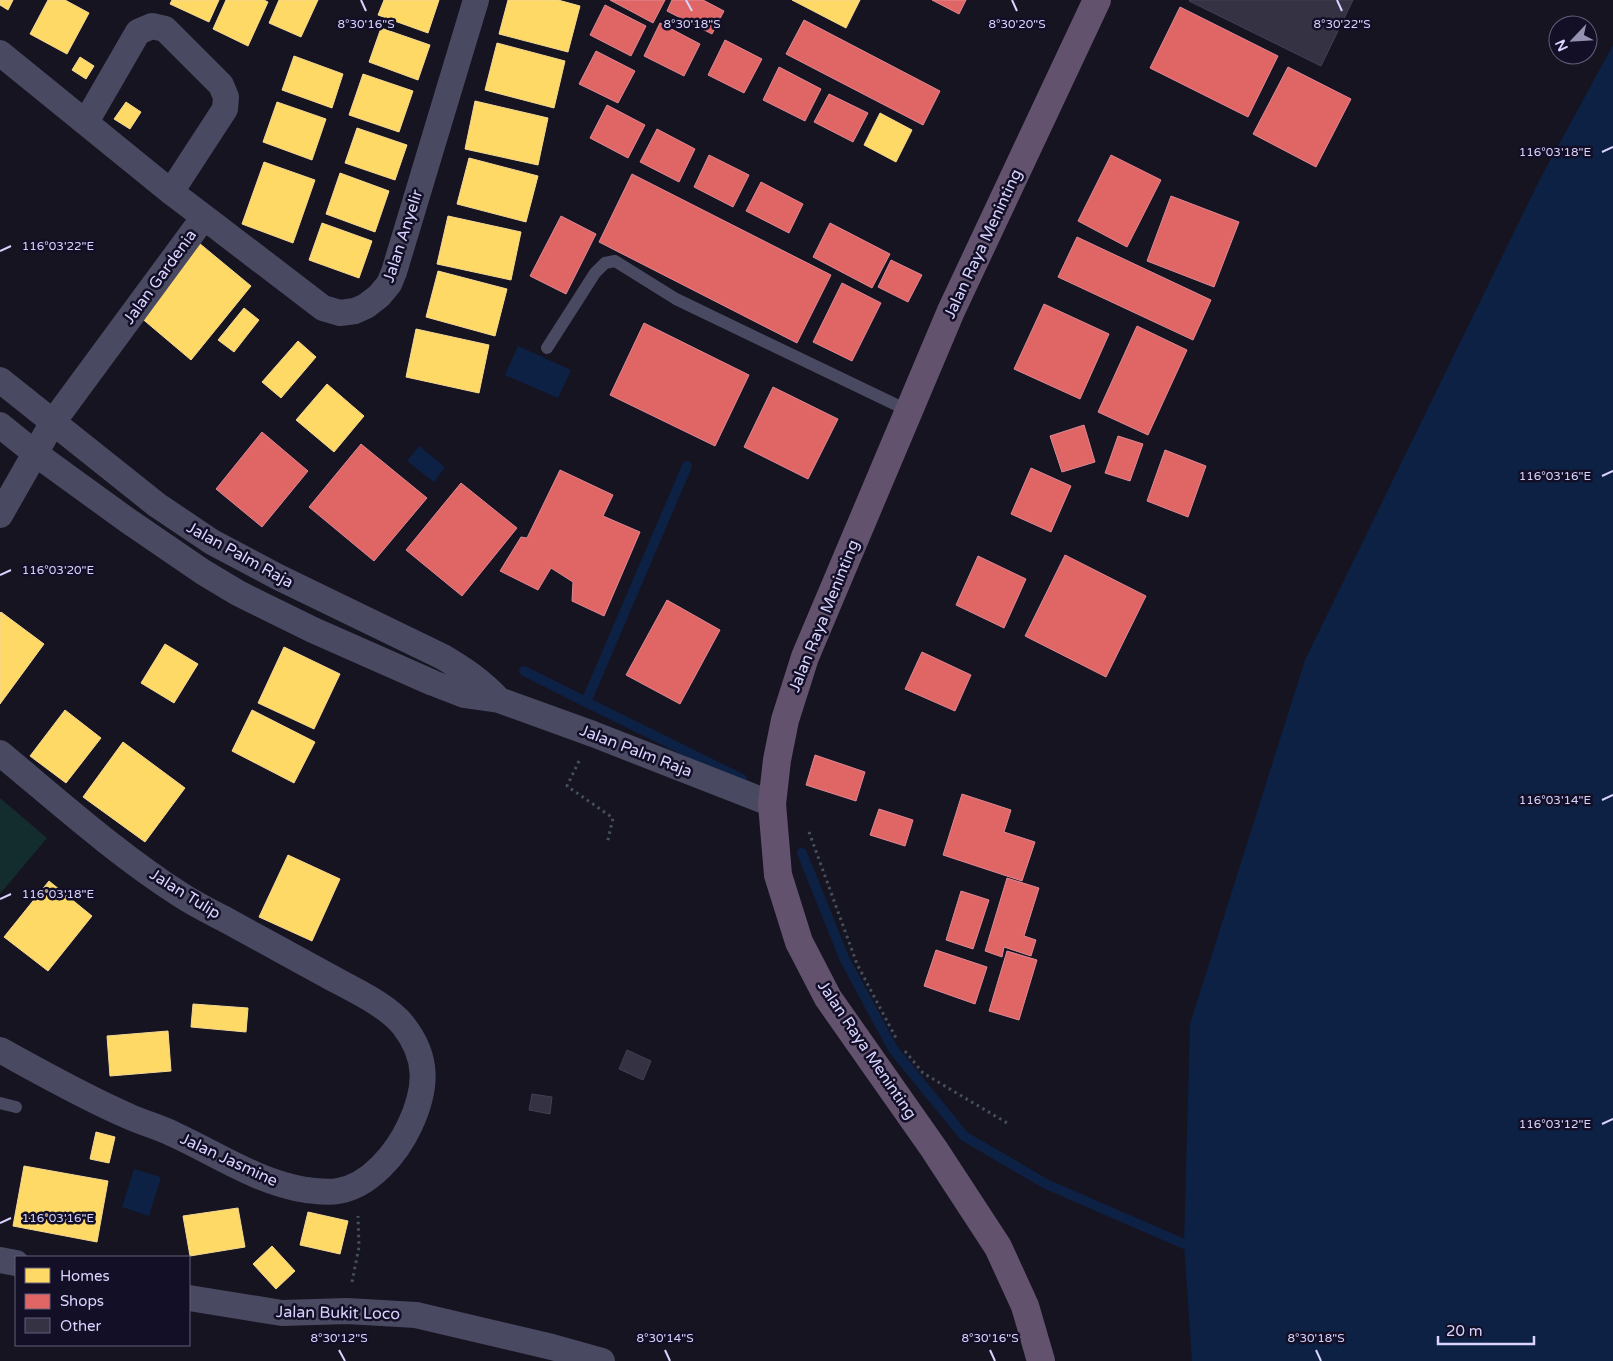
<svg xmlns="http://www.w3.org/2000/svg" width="1613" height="1361" font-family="'Varela Round',sans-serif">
  <rect width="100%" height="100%" fill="#161421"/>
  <!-- green -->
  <path fill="#132c2d" d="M0,798L47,838L0,894Z"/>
  <!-- water -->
  <path fill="#0d2144" d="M1613,45V1361H1192L1184,1244L1190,1024L1305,660L1539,181Z
    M518,346L571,370L558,398L505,375Z
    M419,446L445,467L434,482L407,461Z
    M134,1169L161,1177L149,1216L122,1207Z"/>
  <!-- homes -->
  <path fill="#ffd966" stroke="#f4d894" d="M0,0H13L8,10L0,5Z
    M48,0H65L89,13L67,54L30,34Z
    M172,0H219L209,22L170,4Z
    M226,0H264L268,2L248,46L213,29Z
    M279,0H318L301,37L269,23Z
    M384,0H439L428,33L378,15Z
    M508,0H558L580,6L568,52L499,34Z
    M792,0H860L846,28Z
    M381,28L430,45L418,80L369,62Z
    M497,43L565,61L554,108L485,90Z
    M294,56L343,74L332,108L282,90Z
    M80,57L94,66L86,79L72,70Z
    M363,74L413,91L399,132L349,115Z
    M475,101L548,118L538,165L465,149Z
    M126,102L141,112L130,129L114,119Z
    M277,102L326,119L312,160L263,142Z
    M880,113L912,130L896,162L864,145Z
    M357,128L407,145L395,180L345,163Z
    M469,158L538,176L526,222L457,204Z
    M264,162L315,180L293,243L242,224Z
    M340,173L389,191L375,232L326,214Z
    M448,216L521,232L511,280L437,264Z
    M322,223L372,241L359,278L309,260Z
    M199,243L251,286L191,360L139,316Z
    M438,271L507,289L495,336L426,317Z
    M244,308L259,320L234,352L218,340Z
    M416,329L489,345L479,393L406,377Z
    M298,341L316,357L281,398L262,382Z
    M327,384L364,416L334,452L296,420Z
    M1,612L44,644L0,704V613Z
    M165,644L198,664L174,703L141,683Z
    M284,647L340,674L314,729L258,703Z
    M65,710L101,738L66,783L30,756Z
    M252,710L315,742L294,783L232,751Z
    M123,742L185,788L145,842L83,797Z
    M288,855L340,879L312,941L259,917Z
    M49,881L92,916L48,971L4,937Z
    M193,1004L248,1008L246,1032L191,1027Z
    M168,1031L171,1071L110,1076L107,1036Z
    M96,1132L115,1137L109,1163L90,1159Z
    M24,1166L108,1181L97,1242L13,1226Z
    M238,1208L245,1247L190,1256L183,1216Z
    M308,1212L348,1221L340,1254L300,1245Z
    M272,1246L295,1271L276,1289L253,1264Z"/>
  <!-- shops -->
  <path fill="#e06666" stroke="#de8794" d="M610,0H665L653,23Z
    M672,0H703L724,11L712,34L667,11Z
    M932,0H966L959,14Z
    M605,5L646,26L631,56L590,35Z
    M1180,7L1278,56L1248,117L1150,68Z
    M804,20L940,91L923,125L786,54Z
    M660,23L700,44L684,76L644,56Z
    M725,40L762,59L744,93L708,75Z
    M596,51L635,71L618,103L579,84Z
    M779,67L821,89L805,121L763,100Z
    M1288,67L1351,99L1316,167L1253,134Z
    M829,94L868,113L853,142L814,122Z
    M607,105L645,125L628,158L590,138Z
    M657,129L695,149L679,182L640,162Z
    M709,155L749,175L733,207L694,187Z
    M1111,155L1161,180L1127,247L1078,221Z
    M632,174L831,275L797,343L599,242Z
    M761,182L803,204L789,233L746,211Z
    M1171,196L1239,222L1214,287L1147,261Z
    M561,216L596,234L566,294L530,276Z
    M830,223L890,254L872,288L813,257Z
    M1077,237L1211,300L1193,340L1058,277Z
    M891,260L922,275L908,302L878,287Z
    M842,283L881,303L852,361L813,342Z
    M1044,304L1109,334L1080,399L1014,369Z
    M644,323L749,375L715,446L610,395Z
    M1137,326L1187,350L1148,435L1098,412Z
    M773,387L838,419L808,479L744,447Z
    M1084,425L1095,462L1062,472L1050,436Z
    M262,432L308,471L262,527L216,489Z
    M1118,436L1143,444L1130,481L1105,473Z
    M361,444L427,498L374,561L309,507Z
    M1165,450L1206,466L1188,517L1147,501Z
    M1031,468L1071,486L1051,532L1011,514Z
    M560,470L613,495L603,516L640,532L604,616L572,601L573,582L551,568L538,590L500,571L521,537L527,538Z
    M461,483L517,528L462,596L406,550Z
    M1065,555L1146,596L1106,677L1025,636Z
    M978,556L1026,579L1004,628L956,605Z
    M667,600L720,630L680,704L626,675Z
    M922,652L971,675L955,711L905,689Z
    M815,755L865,772L856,801L806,785Z
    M962,794L1011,810L1004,832L1035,842L1022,881L943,855Z
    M879,809L913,820L905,846L870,835Z
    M1007,878L1039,888L1024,936L1036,940L1031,956L1004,947L1002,957L985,951Z
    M961,891L989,900L973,949L946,940Z
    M936,950L987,967L975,1004L924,986Z
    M1007,951L1037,960L1019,1020L989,1011Z"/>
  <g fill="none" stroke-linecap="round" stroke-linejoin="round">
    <!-- stream -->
    <path stroke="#0d2144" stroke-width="10" d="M687,466L586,702L742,779
      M524,671L586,702
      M802,853L845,960L893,1049L964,1136L1046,1184L1184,1244"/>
  </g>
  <!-- building -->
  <path fill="#343243" stroke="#433f54" d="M1190,0H1353L1321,66L1189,1Z
    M627,1050L651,1061L643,1080L619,1069Z
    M532,1094L552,1097L550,1114L529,1110Z"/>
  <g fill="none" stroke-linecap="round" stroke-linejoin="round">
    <!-- path -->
    <path stroke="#44505f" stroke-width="3" stroke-dasharray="2.5 4" stroke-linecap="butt" d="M579,761L567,786L613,818L607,844
      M809,832L857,964L896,1038
      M905,1051L923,1073L1007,1123
      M352,1282L359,1247L358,1216"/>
    <!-- service -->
    <path stroke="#4a4962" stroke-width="12" d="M547,348L595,273L605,263L615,261L676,299L909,411
      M0,1103L16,1107"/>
    <!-- minor -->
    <path stroke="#4a4962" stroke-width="26" d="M0,53L171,192L204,217L53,422L0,515
      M86,122L138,32L152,26L165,29L221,85L226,97L225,109L171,192
      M204,217L323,308L340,313L355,311L366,306L379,296L389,284L394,272L476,0
      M0,380L157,505L212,542L278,577L443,657C465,670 481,681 499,700
      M0,425L36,454L127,520L203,572L238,593L313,630L433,683L464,695L499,700L593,734L772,804
      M0,753C59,802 117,854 181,895C196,905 213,913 228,921C263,940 297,959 332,978C354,990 387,1005 403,1025C429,1058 427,1088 410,1125C397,1153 370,1186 338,1191C327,1193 316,1191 306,1190C257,1182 217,1154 173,1134C159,1127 143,1123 128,1116C84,1097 42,1073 0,1050
      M0,1260L16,1263
      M189,1298L282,1313L347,1311L416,1315L552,1347L602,1361"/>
    <!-- trunk -->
    <path stroke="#62526e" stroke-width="28" d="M1041,1361L1025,1306L998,1247L934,1149L828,998L799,942L778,875L772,804L777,760L785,720L805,657L951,311L1097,0"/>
  </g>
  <!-- ticks -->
  <path fill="none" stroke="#d9d4ff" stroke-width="2" d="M361,0L366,11M686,0L692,11M1012,0L1017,11M1337,0L1342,11M1602,152L1613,147M0,251L11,246M1602,476L1613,471M0,575L11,570M1602,800L1613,795M0,899L11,894M1602,1124L1613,1119M0,1223L11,1218M339,1350L345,1361M665,1350L670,1361M990,1350L995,1361M1316,1350L1321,1361"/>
  <g text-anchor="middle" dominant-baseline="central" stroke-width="5" stroke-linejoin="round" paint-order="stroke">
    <!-- street labels -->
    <g font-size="16" fill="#d9d4ff" stroke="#130f26">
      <text transform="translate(403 236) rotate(-72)">Jalan Anyelir</text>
      <text transform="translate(983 244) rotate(-65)">Jalan Raya Meninting</text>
      <text transform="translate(160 277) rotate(-54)">Jalan Gardenia</text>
      <text transform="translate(240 555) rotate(29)">Jalan Palm Raja</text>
      <text transform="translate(824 616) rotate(-68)">Jalan Raya Meninting</text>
      <text transform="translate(636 751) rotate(21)">Jalan Palm Raja</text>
      <text transform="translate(185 894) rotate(32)">Jalan Tulip</text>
      <text transform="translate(867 1050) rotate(56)">Jalan Raya Meninting</text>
      <text transform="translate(229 1160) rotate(25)">Jalan Jasmine</text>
      <text transform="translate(338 1313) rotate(1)">Jalan Bukit Loco</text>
    </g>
  </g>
  <g font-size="12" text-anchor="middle" fill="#d9d4ff" stroke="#130f26" stroke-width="5" stroke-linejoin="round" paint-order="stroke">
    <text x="1342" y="28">8°30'22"S</text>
    <text x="366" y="28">8°30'16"S</text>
    <text x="692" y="28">8°30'18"S</text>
    <text x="1017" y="28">8°30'20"S</text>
    <text x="1555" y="156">116°03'18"E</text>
    <text x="58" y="250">116°03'22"E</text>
    <text x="1555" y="480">116°03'16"E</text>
    <text x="58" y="574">116°03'20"E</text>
    <text x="1555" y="804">116°03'14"E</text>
    <text x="58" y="898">116°03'18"E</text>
    <text x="1555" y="1128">116°03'12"E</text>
    <text x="58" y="1222">116°03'16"E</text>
    <text x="339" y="1342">8°30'12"S</text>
    <text x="665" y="1342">8°30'14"S</text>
    <text x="990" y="1342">8°30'16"S</text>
    <text x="1316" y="1342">8°30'18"S</text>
  </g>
  <!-- legend -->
  <rect x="15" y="1256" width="175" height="90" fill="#130f26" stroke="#625e7d"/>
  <rect x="25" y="1268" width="25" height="15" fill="#ffd966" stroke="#625e7d"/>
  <text x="60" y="1281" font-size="15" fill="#d9d4ff">Homes</text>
  <rect x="25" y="1294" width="25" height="15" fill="#e06666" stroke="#625e7d"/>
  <text x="60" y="1306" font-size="15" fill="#d9d4ff">Shops</text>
  <rect x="25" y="1318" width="25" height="15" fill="#343243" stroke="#625e7d"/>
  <text x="60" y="1331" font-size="15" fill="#d9d4ff">Other</text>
  <!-- north arrow -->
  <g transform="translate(1573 40) rotate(245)"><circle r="24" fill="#130f26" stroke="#625e7d"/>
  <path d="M0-4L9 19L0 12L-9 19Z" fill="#9591b1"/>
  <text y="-8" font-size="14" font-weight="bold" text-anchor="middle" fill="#d9d4ff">N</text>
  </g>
  <!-- scale -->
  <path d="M1438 1336v8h96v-8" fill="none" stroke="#d9d4ff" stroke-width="2.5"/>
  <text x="1446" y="1336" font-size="15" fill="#d9d4ff" stroke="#130f26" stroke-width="4" paint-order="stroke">20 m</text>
</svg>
